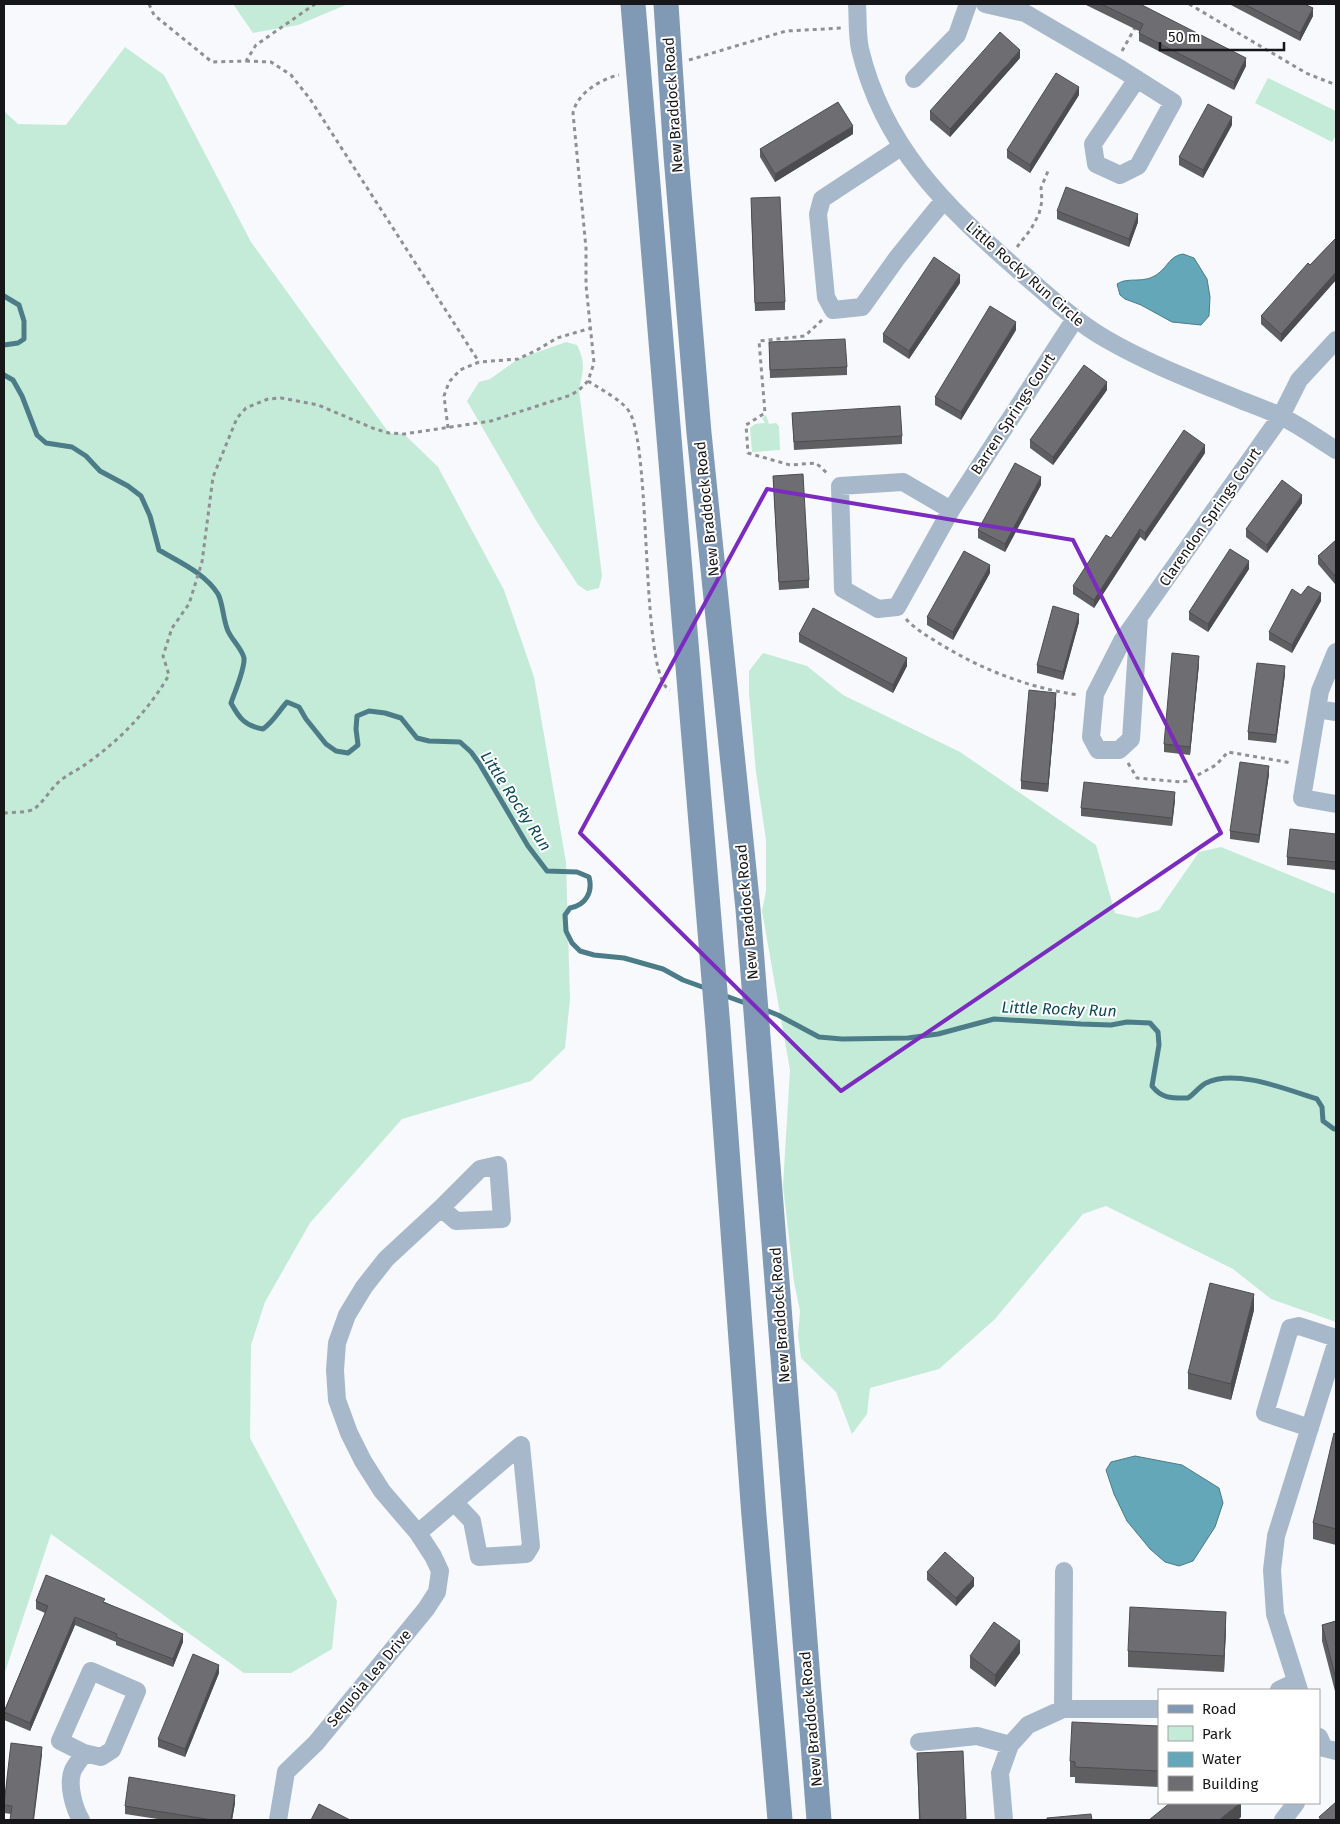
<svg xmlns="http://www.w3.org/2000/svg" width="1340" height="1824" font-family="'Fira Sans',sans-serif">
  <rect width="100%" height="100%" fill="#f7f9fc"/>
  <!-- green -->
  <path fill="#c4ebd8" d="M233,4H348L298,25L253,33Z
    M125,47L164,75L251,242L389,433L404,434L438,467L504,590L534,677L566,862L570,999L565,1048L531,1081L402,1119L310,1223L265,1302L251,1345L250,1438L337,1601L332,1649L291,1673H244L51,1534L4,1675V111L18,124L66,125Z
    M1268,78L1336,111V135L1332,142L1255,103Z
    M566,342L577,345C586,363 583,371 579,390L602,576L599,588L587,591L578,585L537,522L467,401L479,382L490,379L518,359Z
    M766,415L769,424L776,423L779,426L780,450L752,452L750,428L755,424L765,423L762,418Z
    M763,653L807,666L843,695L960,752L1096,845L1115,913L1137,918L1159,910L1199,852L1221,847L1336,894V1322L1271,1299L1233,1269L1106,1206L1083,1214L995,1319L939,1369L870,1388L867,1414L852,1434L836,1392L801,1358L798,1335L800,1311L794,1282L783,1186L790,1070L762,911L766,891V840L756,772L749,693V671Z"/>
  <!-- water -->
  <path fill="#63a7b8" stroke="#4c7c88" d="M1183,254L1194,258L1207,279L1210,297L1209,316L1201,325L1172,322L1141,305L1125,299L1120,295L1117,284C1129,276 1144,285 1159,273C1168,266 1170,256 1183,254Z
    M1135,1456L1182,1465L1219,1488L1223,1503L1215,1527L1193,1561L1179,1566L1165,1562L1150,1549L1127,1521L1114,1494L1106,1470L1111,1462Z"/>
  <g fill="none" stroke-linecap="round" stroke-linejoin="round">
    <!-- stream -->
    <path stroke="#4c7c88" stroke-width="5" d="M4,296L19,305L24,321V339L18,343L4,345
      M4,375L13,380L22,396L37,435L46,443L72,447L86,456L100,471L128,486L141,496L150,516L159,550C179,562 205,573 218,594C223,603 223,620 228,631C232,640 242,649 244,658C245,669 235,691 231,703C239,718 245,726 263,729C274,721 278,712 287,702L299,707L306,719L326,744L336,751L348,753L358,745L356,729L357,716L369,711L385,713L401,718L417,738L429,741L460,742L471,752L479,763L528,846L547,871L577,872L589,877C593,892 586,905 570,908L565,915L566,931L572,943L580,951L594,955L624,958L663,969L683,980L708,989
      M723,995L748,1004
      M763,1009L778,1015L819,1037L842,1039L908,1038L938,1034L994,1019L1081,1024L1111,1025L1127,1022L1150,1023L1158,1032L1159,1045L1152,1086C1162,1099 1172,1098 1188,1098C1194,1094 1200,1086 1206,1083C1235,1068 1288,1090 1317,1099L1322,1107L1323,1121L1334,1129H1336"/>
    <!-- path -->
    <path stroke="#8f9092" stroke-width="3" stroke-dasharray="4 4" stroke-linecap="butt" d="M149,4L154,15L212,62L246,61L256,45L315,4
      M1189,4L1306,73L1336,85
      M1122,51L1136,26
      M689,60L786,31L843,28
      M246,61L271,62L291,75L310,99L479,362
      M1017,247L1031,229L1039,214L1042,201L1041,188L1048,171
      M822,320L805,336L759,341L765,413L746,425L748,453L790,465L816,463L829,475
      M588,381C600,389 624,401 630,413C652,454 640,678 670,690
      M448,428L444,396L449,382L460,370L479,362L518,359L537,350L557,338L591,328
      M906,619C915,629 926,635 937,642C980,669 1028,688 1079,695
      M1128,763L1137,778L1181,782L1187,781L1216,765L1228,752L1292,763
      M4,813C12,812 27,813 34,809C45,801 50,789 60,781C68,774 78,770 86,764C120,740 148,711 169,675L163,656L172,628L189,604L202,562L213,477L237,418L246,408L268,399L281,398L318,405L375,429L389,433L404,434L491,421L571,395L579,390L588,381L594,363L586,285V248L573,113C577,93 601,79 619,75"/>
    <!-- minor -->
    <path stroke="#a7b8cb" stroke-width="18" d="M857,4C858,18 857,35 860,49C883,146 945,206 1017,269C1046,293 1073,320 1106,339C1149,364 1197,382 1243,401C1256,406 1270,411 1282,417C1301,426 1318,439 1336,450
      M985,4L1025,13L1121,69L1173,102L1138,166L1120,175L1096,164L1093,144L1137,79
      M914,79L957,35L968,4
      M901,147L822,199L818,214L826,297L833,310L862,307L897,258L944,200
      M951,510L903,482L840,486L843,589L878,609L897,607L951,510L1075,319
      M1139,618L1131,739L1119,750H1098L1091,737L1095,694L1122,641L1281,416L1299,380L1336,340
      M1336,652L1320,691L1302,798L1336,804
      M1317,709L1336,712
      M1310,1428L1265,1413L1290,1328L1299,1326L1336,1338
      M418,1533L521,1445L531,1546L526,1554L479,1557L472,1521L454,1502
      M91,1671L137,1691L112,1750L101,1757L84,1753L60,1741Z
      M1279,1690L1296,1682
      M1299,1690L1275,1614L1272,1570L1276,1536L1336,1344
      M1063,1709L1064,1571
      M1319,1737L1324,1748L1336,1751
      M919,1742L977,1736L1010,1745
      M81,1820C74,1808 67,1784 73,1770C76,1764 81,1759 84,1753
      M278,1820L286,1772L316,1743L426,1609L437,1592L440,1571L433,1556L418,1533L382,1491L363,1461L349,1433L337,1400L335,1370L337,1343L347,1315L364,1287L386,1259L441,1208L480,1169L498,1165L502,1219L456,1221L441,1208
      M1004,1820L1000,1773L1010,1745L1028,1725L1063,1709H1159
      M1283,1820L1296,1803"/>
    <!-- secondary -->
    <path stroke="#8099b4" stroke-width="25" d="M633,4L718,1028L754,1516L780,1820
      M666,4L676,156L699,433L748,909L819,1820"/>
  </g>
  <!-- wall -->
  <path fill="#5f5e61" d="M1084,4H1140L1246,66L1234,90L1139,41V31Z
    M1229,4H1304L1313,16L1300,41Z
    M1020,58L950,137L930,120V111Z
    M1079,95L1030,173L1007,158V150Z
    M1232,125L1203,178L1179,165V157Z
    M853,134L775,182L760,157V149Z
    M751,206L785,302V310L755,311Z
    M1057,211L1138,222L1129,247L1057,219Z
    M1336,238V280L1281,342L1261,324V316Z
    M960,283L909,359L883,342V334Z
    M1016,330L961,420L935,405V397Z
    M769,350L847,367V375L770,378Z
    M1107,390L1053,465L1030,448V440Z
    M792,413L902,436V444L794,450Z
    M1205,453L1145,541L1140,537L1094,608L1073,594V586L1111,538Z
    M773,476L809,580V588L779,590Z
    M1041,485L1005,552L978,538V530Z
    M1302,503L1267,553L1246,537V529Z
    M1336,540V583L1335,584L1318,564V556Z
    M1249,569L1208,632L1189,620V612Z
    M990,573L953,640L927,625V617Z
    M1301,595L1321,601L1292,653L1269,640V632Z
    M1079,622L1063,680L1037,673V665Z
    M799,634L907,666L893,693L799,642Z
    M1199,664L1190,755L1164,752V744Z
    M1285,674L1276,743L1248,740V732Z
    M1056,701L1048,792L1021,789V781Z
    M1269,774L1259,843L1230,839V831Z
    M1175,800L1172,826L1081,816V808Z
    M1336,834V870L1287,865V857Z
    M1254,1310L1231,1400L1188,1389V1373Z
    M1336,1434V1545L1313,1539V1523Z
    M927,1572L974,1586L956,1606L927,1580Z
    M36,1601L105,1602L183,1642L173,1667L116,1645V1642L75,1625L30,1731L4,1720V1711L45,1613L36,1609Z
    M1336,1621V1695L1322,1641V1625Z
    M1226,1628L1224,1672L1128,1667V1651Z
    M1020,1653L995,1687L970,1668V1656Z
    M219,1673L185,1757L158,1747V1739Z
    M1159,1726V1787L1075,1783V1777H1070V1761Z
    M917,1753L966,1820H919Z
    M42,1755L11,1814L4,1813V1803Z
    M235,1803L232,1820H164L125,1814V1806Z"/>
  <!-- shaded-wall -->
  <path fill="#4d4c4f" d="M1313,8V16L1300,41V33Z
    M1020,50V58L950,137V129Z
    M1246,58V66L1234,90V82Z
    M1079,87V95L1030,173V165Z
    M1232,117V125L1203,178V170Z
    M853,126V134L775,182V174Z
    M1138,214V222L1129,247V239Z
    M1336,272V280L1281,342V334Z
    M960,275V283L909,359V351Z
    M1016,322V330L961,420V412Z
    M1107,382V390L1053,465V457Z
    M1205,445V453L1145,541V533Z
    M1041,477V485L1005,552V544Z
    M1302,495V503L1267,553V545Z
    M1140,529V537L1094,608V600Z
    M1249,561V569L1208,632V624Z
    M990,565V573L953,640V632Z
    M1336,575V583L1335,584V576Z
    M1321,593V601L1292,653V645Z
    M1079,614V622L1063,680V672Z
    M1199,656V664L1190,755V747Z
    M907,658V666L893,693V685Z
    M1285,666V674L1276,743V735Z
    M1056,693V701L1048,792V784Z
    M1269,766V774L1259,843V835Z
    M1175,792V800L1172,826V818Z
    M1254,1294V1310L1231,1400V1384Z
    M974,1578V1586L956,1606V1598Z
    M1226,1612V1628L1224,1672V1656Z
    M75,1617V1625L30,1731V1723Z
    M183,1634V1642L173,1667V1659Z
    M1020,1641V1653L995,1687V1675Z
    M219,1665V1673L185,1757V1749Z
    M42,1747V1755L34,1820H33Z
    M235,1795V1803L232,1820H231Z
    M1240,1803H1241V1817L1238,1820H1219Z"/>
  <!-- building -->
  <path fill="#6e6d71" stroke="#4d4c4f" d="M1101,4H1140L1246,58L1234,82L1139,33L1143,24Z
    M1244,4H1304L1313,8L1300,33Z
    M1000,32L1020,50L950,129L930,111Z
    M1056,73L1079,87L1030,165L1007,150Z
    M838,102L853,126L775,174L760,149Z
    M1208,104L1232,117L1203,170L1179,157Z
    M1066,187L1138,214L1129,239L1057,211Z
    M780,197L785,302L755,303L751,198Z
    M1336,238V272L1281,334L1261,316L1308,263L1310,265Z
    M934,257L960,275L909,351L883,334Z
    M990,306L1016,322L961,412L935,397Z
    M845,339L847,367L770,370L769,342Z
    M1084,365L1107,382L1053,457L1030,440Z
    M900,406L902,436L794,442L792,413Z
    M1184,430L1205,445L1145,533L1140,529L1094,600L1073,586L1106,535L1111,538Z
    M1015,463L1041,477L1005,544L978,530Z
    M803,474L809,580L779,582L773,476Z
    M1282,480L1302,495L1267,545L1246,529Z
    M1336,540V575L1335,576L1318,556Z
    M1230,549L1249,561L1208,624L1189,612Z
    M964,551L990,565L953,632L927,617Z
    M1308,586L1321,593L1292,645L1269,632L1292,589L1301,595Z
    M1053,606L1079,614L1063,672L1037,665Z
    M813,608L907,658L893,685L799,634Z
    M1172,653L1199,656L1190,747L1164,744Z
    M1257,663L1285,666L1276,735L1248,732Z
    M1029,690L1056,693L1048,784L1021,781Z
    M1240,762L1269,766L1259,835L1230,831Z
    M1084,782L1175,792L1172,818L1081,808Z
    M1290,829L1336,834V862L1287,857Z
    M1210,1283L1254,1294L1231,1384L1188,1373Z
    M1334,1433L1336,1434V1529L1313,1523Z
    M945,1552L974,1578L956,1598L927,1572Z
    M46,1575L105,1599L103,1602L183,1634L173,1659L116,1637L117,1634L75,1617L30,1723L4,1712L48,1606L36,1601Z
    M1130,1607L1226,1612L1224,1656L1128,1651Z
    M1336,1621V1679L1322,1625Z
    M994,1622L1020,1641L995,1675L970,1656Z
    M193,1654L219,1665L185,1749L158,1739Z
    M1072,1722L1159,1726V1771L1075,1767V1762L1070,1761Z
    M11,1743L42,1747L33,1820H10L12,1806L4,1805Z
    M963,1751L966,1820H920L917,1753Z
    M129,1777L235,1795L231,1820H212L125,1806Z
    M1336,1802V1820H1321L1319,1817Z
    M1170,1803H1240L1219,1820H1149Z
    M319,1804L350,1820H311Z
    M1091,1814L1092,1820H1047V1818Z"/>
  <!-- marked area -->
  <path fill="none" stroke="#7b2cbf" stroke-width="4" stroke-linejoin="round" d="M767,489L1073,540L1221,833L841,1091L580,833Z"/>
  <g text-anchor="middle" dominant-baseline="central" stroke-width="4" stroke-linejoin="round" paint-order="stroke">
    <!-- street labels -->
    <g font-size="15" fill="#171719" stroke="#fff">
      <text transform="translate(673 105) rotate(-94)">New Braddock Road</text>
      <text transform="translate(1025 274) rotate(41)">Little Rocky Run Circle</text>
      <text transform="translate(1013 414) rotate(-57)">Barren Springs Court</text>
      <text transform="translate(707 509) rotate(-96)">New Braddock Road</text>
      <text transform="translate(1210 517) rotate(-55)">Clarendon Springs Court</text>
      <text transform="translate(747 912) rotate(-95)">New Braddock Road</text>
      <text transform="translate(780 1315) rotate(-94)">New Braddock Road</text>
      <text transform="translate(369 1678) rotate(-50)">Sequoia Lea Drive</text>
      <text transform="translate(811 1719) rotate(-95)">New Braddock Road</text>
    </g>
    <!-- water labels -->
    <g font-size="16" font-style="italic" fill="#0c4956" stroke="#fff">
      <text transform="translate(516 801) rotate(57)">Little Rocky Run</text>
      <text transform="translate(1059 1009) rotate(2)">Little Rocky Run</text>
    </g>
  </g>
  <!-- border -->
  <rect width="1340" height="1824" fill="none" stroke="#171719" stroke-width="10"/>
  <!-- legend -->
  <rect x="1158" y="1689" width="162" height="115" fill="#ffffff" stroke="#a2a2a3"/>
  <rect x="1168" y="1705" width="25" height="8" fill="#8099b4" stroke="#a2a2a3"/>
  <text x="1202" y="1714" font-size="15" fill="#171719">Road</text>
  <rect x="1168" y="1726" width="25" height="15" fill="#c4ebd8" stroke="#a2a2a3"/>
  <text x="1202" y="1739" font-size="15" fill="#171719">Park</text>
  <rect x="1168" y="1752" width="25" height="15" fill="#63a7b8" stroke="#a2a2a3"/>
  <text x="1202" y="1764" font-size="15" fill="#171719">Water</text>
  <rect x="1168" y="1776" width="25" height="15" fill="#6e6d71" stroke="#a2a2a3"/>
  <text x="1202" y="1789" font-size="15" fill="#171719">Building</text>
  <!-- scale -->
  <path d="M1160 42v8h124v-8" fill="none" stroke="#171719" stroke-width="2.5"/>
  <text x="1168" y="42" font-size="15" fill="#171719" stroke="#ffffff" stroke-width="4" paint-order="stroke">50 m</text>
</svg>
